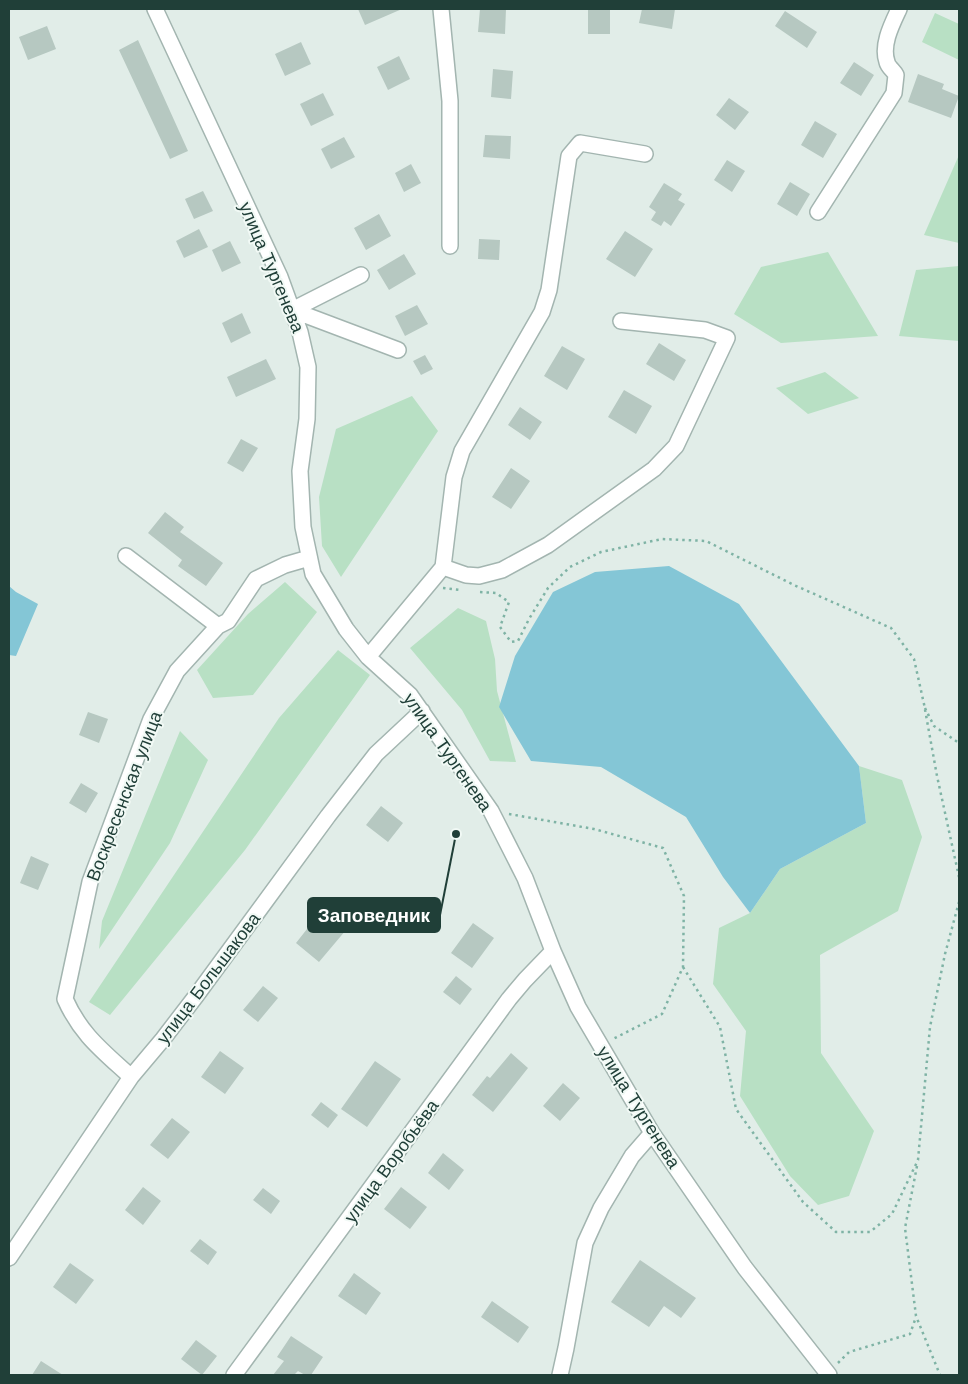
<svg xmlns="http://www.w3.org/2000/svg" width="968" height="1384" font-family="'Work Sans',sans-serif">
  <rect width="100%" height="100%" fill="#e1ede8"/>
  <!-- green -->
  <path fill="#b8e0c4" d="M935,13L959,24V60L922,42Z
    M959,155V243L924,235Z
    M828,252L878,336L781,343L734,314L761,267Z
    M959,266V341L899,336L916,270Z
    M825,372L859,398L808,414L776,388Z
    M412,396L438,431L341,577L322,546L319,497L336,429Z
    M285,582L317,612L253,695L213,698L197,670L248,614Z
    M458,608L486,621L495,659L497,691L516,762L490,761L462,710L410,648Z
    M338,650L370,675L245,850L110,1015L89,1002L279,718Z
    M180,731L208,760L170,843L99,949L102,921Z
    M859,766L902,780L922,837L898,911L820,955L821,1053L874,1131L849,1196L818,1205L790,1176L740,1096L746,1031L713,984L719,928L750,913L780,869L866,823Z"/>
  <!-- water -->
  <path fill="#84c6d6" d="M669,566L739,604L859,766L866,823L780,869L750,913L723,877L686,817L601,767L531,761L499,707L515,656L553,592L595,572Z
    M9,586L16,592L38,604L16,656L9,655Z"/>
  <!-- building -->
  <path fill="#b6c8c1" d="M358,9H402L365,25Z
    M480,9H506L505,34L478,32Z
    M588,9H610V34H588Z
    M642,9H675L672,29L639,23Z
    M785,11L817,32L807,48L775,26Z
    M47,26L56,49L28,60L19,37Z
    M138,40L188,151L170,159L119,50Z
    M301,42L311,64L285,76L275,54Z
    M399,56L410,79L388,90L377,67Z
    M854,62L874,75L861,96L840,83Z
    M493,69L513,71L511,99L491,97Z
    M918,74L944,84L942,89L959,96L951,118L908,102Z
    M323,93L334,115L311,126L300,104Z
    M729,98L749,112L735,130L716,115Z
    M815,121L837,134L823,158L801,145Z
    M485,135L511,136L510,159L483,157Z
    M344,137L355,157L331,169L321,149Z
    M727,160L745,171L732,192L714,180Z
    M411,164L421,183L404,192L395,173Z
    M790,182L810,194L797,216L777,204Z
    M664,183L682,194L678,200L685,204L671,226L664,221L661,226L651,220L656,212L649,207Z
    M203,191L213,211L194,219L185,199Z
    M379,214L391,236L366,250L354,228Z
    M199,229L208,247L184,258L176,241Z
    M625,231L653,249L635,277L606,259Z
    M479,239L500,240L499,260L478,259Z
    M230,241L241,263L222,272L212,250Z
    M404,254L416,274L389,290L377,270Z
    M417,305L428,324L405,336L395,316Z
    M242,313L251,333L231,343L222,323Z
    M659,343L686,360L674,381L646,364Z
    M562,346L585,359L567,390L544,376Z
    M425,355L433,369L421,375L413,361Z
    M266,359L276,379L236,397L227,377Z
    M624,390L652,406L636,434L608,417Z
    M520,407L542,422L530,440L508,425Z
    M241,439L258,448L243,472L227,463Z
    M511,468L530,481L511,509L492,497Z
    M165,512L184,527L180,532L223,563L206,586L178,566L182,560L148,533Z
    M88,712L108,719L99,743L79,735Z
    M81,783L98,793L86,813L69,803Z
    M381,806L403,823L388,842L366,825Z
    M31,856L49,864L38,890L20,883Z
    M322,910L346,930L319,962L296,943Z
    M473,923L494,938L472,968L451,953Z
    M456,976L472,989L460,1005L443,992Z
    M263,986L278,998L258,1022L243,1010Z
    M220,1051L244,1068L225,1094L201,1077Z
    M511,1053L528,1068L493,1112L472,1095L487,1076L490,1078Z
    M375,1061L401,1079L367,1127L341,1109Z
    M563,1083L580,1098L560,1121L543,1106Z
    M321,1102L338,1115L328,1128L311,1115Z
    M172,1118L190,1132L168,1159L150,1145Z
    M443,1153L464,1170L449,1190L428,1173Z
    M143,1187L161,1201L143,1225L125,1210Z
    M401,1187L427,1207L410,1229L384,1209Z
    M263,1188L280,1201L271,1214L253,1200Z
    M200,1239L217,1252L208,1265L190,1251Z
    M640,1260L696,1298L681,1318L664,1306L649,1327L611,1302Z
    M70,1263L94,1280L76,1304L53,1287Z
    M354,1273L381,1293L366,1315L338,1296Z
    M492,1301L529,1327L518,1343L481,1317Z
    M291,1336L323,1357L311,1375H305L298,1371L294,1375H273L284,1361L277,1357Z
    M196,1340L217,1356L202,1375L181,1359Z
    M41,1361L63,1375H32Z"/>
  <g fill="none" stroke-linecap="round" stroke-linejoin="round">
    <defs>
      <path id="minor" d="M155,9L280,277L300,332L308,367L307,419L300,471L303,527L313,574L346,629L368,657L410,695L491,811L525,878L553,951L578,1007L652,1133L745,1268L829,1375
        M441,9L450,101V246
        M818,212L894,93L896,75C894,71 888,67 887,62C881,45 892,24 899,9
        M292,310L398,350
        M292,310L361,275
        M126,556L218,626
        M443,567L466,575L479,576L502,570L548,545L654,469L676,446L727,338L705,330L621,321
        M368,657L443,567L454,477L462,451L542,312L549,290L569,156L580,143L645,154
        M131,1077C103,1051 81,1035 65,999L90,882L151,719L177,671L218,626L228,621L256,579L285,565L309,558
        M9,1258L131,1077L163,1039L196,996L328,816L376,754L422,711
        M234,1375L509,999L525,980L553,951
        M560,1375L566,1348L585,1243L601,1208L632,1156L652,1133"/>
    </defs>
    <!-- minor casing -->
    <use href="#minor" stroke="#a3b5b0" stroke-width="18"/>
    <!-- path -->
    <path stroke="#7fb3a5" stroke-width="2.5" stroke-dasharray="2.5 4" stroke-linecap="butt" d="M443,588L460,590
      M480,592L496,593L509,602L500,627L511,642L518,641L529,619L548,588L570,567L601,552L662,539L706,541L794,585L891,628L914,659L924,704L937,776L959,877
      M925,708L934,726L959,743
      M509,814L594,829L663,848L684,896L683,967L662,1014L613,1039
      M683,967L720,1027L736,1109L803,1202L836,1232H870L892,1214L918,1160L930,1027L945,954L959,902
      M917,1166L905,1228L916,1316L940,1375
      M838,1363L849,1352L910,1334L916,1317"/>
    <!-- minor -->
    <use href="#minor" stroke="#fff" stroke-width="15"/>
  </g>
  <g text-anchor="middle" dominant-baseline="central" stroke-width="4" stroke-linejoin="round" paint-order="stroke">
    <!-- street labels -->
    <g font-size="18" fill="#203f38" stroke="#f1f9f5">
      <text transform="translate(272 267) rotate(67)">улица Тургенева</text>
      <text transform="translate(448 752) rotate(55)">улица Тургенева</text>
      <text transform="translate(124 796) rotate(-69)">Воскресенская улица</text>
      <text transform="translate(208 978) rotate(-53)">улица Большакова</text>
      <text transform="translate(639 1107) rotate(58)">улица Тургенева</text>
      <text transform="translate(391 1161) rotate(-54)">улица Воробьёва</text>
    </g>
  </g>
  <!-- callouts -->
  <path fill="none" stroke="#203f38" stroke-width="2" d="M456 834L440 915"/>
  <circle fill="#203f38" stroke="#f1f9f5" stroke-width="2" cx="456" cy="834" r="5"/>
  <rect fill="#203f38" stroke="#203f38" stroke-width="2" x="308" y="898" width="132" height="34" rx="5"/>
  <g font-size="19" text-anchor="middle" font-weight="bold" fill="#fff">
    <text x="374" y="922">Заповедник</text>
  </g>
  <!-- border -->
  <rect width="968" height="1384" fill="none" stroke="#203f38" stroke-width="20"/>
</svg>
